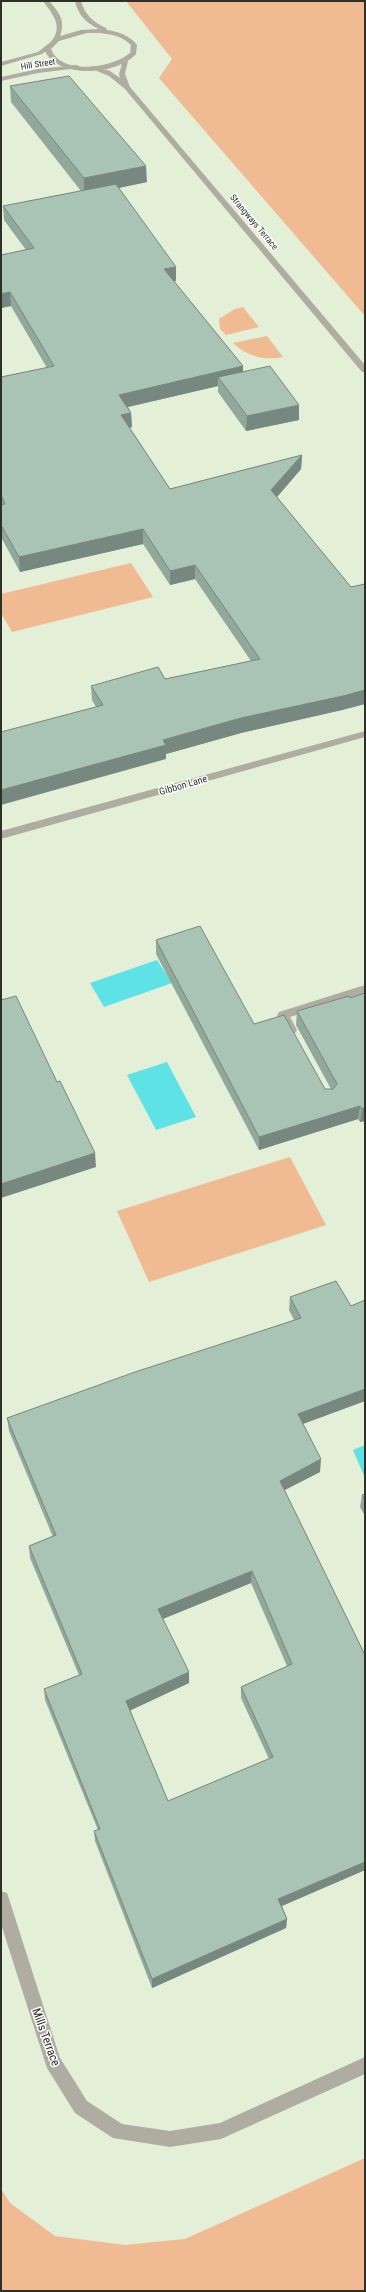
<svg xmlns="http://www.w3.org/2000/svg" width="366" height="2292" font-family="'Roboto Condensed',sans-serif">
  <rect width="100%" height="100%" fill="#e4efd7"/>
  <!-- green -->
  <path fill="#f0ba93" d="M126,1H365V316L159,78L172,59Z
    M243,307L259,327L226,335L220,329L219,319L235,309Z
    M267,336L283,357C265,361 246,356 233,343Z
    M131,563L153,597L12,632L1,613V594Z
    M290,1157L326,1225L149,1282L117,1211Z
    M365,2158V2291H1V2189L10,2203L55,2236L125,2245L185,2239Z"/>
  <!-- water -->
  <path fill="#5ee2e5" d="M157,960L172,983L104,1007L90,983Z
    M167,1062L196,1117L156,1130L127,1075Z
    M365,1445V1478L353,1450Z"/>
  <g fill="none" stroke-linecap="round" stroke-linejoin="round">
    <!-- minor -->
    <path fill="#afaca1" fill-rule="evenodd" d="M48,44L53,45L42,54L1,66V62L38,52Z
      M123,60L128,61L125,74L130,87L365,365V372H362L125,89L109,76L90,68L93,66L110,71L120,78L119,74Z
      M77,65L80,67L79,68L38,73L1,81V77L38,69Z
      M365,731V737L1,839V831Z
      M365,985V993L290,1017L297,1030L295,1033H287L277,1015L279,1012Z
      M1,1891L7,1893L9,1899L60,2058L87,2101L122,2124L170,2131L220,2123L365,2057V2074L221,2139L170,2147L113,2138L75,2113L47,2068L1,1924Z"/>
    <!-- tertiary -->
    <path fill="#afaca1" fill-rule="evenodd" d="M43,1H49C59,12 66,21 60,36L81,30L99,29C86,23 78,15 75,1H81C85,15 93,22 106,28L107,30C119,32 129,35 137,45L136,54C118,75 56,80 44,49C47,45 50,43 53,39C63,25 51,12 43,1ZM87,33C103,33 119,33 131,45L130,53C113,68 61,76 51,49L59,41Z"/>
  </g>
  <!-- wall -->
  <path fill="#91a89c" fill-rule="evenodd" d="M10,86L147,182L119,188L176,281H174L243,366V372L299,420L246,431L218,392V386L128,407L131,413L132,427L130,428L170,489L302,455L301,469L277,497L351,587L365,584V704L342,710L241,733L166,754V759L96,707L92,700L91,686L165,679L251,661L195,579L170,585L143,544L20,572L1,537V377L47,368L11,306L1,308L26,250L4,220L3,206L81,191L11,102Z
    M156,940L254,1024L325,1089H331L296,1025L297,1011L350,998L365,993V1121L360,1122L358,1119L259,1150L156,954Z
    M290,1297L351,1306L365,1300V1401L303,1424L320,1472L284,1490L365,1655V1870L282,1906L287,1919L286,1928L152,1988L95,1841L94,1831L98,1830L45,1700L44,1689L79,1675L30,1558L29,1546L53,1537L9,1431L7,1418L294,1320L289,1310ZM251,1583L287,1666L241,1687V1698L269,1759L168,1801L130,1710L189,1683L162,1619Z
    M365,1494V1516L360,1507L362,1495Z"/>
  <!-- shaded-wall -->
  <path fill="#76887f" d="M146,166L147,182L84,195V178Z
    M176,267V281L164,283V269Z
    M10,292L11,306L1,308V294Z
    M243,366V381L218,377V386L119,409V395Z
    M299,405V420L246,431L247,416Z
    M131,413L132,427L122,430L121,415Z
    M302,455L301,469L271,504V490Z
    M143,529V544L20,572L19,557Z
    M195,565V579L170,585V571Z
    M365,690V704L342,710L241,733L166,754V759L1,805V790L163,740L241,718Z
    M360,1106L358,1119L259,1150V1137Z
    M365,1107V1121L360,1122L362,1109Z
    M95,1153L96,1167L1,1198V1184Z
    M365,1389V1401L297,1426L298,1414Z
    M321,1459L320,1472L279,1493L280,1481Z
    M252,1571L251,1583L158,1621V1609Z
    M189,1672V1683L127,1712L126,1701Z
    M365,1862V1870L277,1908L278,1899Z
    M287,1919L286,1928L152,1988V1979Z"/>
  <!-- building -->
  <path fill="#a9c3b5" stroke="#76887f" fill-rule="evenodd" d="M69,76L146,166L84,178L10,86Z
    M116,184L176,267L164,269L243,366L119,395L131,413L121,415L170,489L302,455L271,490L351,587L365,584V690L343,696L241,718L163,740L166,745L1,790V732L103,705L91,686L158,667L165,679L260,659L195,565L170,571L143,529L19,557L1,525V505L5,504L1,495V377L54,366L10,292L1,294V255L34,248L3,206Z
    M270,366L299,405L247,416L218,377Z
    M200,926L254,1024L284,1015L325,1089H333L337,1084L297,1011L349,996L350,998L365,993V1107L362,1109L360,1106L259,1137L156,940Z
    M16,996L57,1082L60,1081L95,1153L1,1184V1000Z
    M336,1281L351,1306L365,1300V1389L298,1414L321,1459L280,1481L365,1655V1862L278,1899L287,1919L152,1979L94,1831L100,1829L44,1689L82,1674L29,1546L56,1535L7,1418L135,1372L301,1318L290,1297ZM252,1571L292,1664L241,1687L273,1757L168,1801L126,1701L189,1672L158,1609Z
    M365,1494V1500L362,1495Z"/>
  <g text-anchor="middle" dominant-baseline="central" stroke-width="3" stroke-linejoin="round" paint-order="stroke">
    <!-- far-street labels -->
    <g font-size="9" fill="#2c3027" stroke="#fff">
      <text transform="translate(38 64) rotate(-9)">Hill Street</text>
      <text transform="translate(254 222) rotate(50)">Strangways Terrace</text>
    </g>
    <!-- street labels -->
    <g font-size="10" fill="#2c3027" stroke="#fff">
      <text transform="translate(183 785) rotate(-16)">Gibbon Lane</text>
    </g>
    <!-- near-street labels -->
    <g font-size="12" fill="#2c3027" stroke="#fff">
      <text transform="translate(46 2037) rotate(70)">Mills Terrace</text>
    </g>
  </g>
  <!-- border -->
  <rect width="366" height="2292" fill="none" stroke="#2c3027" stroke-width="4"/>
</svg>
